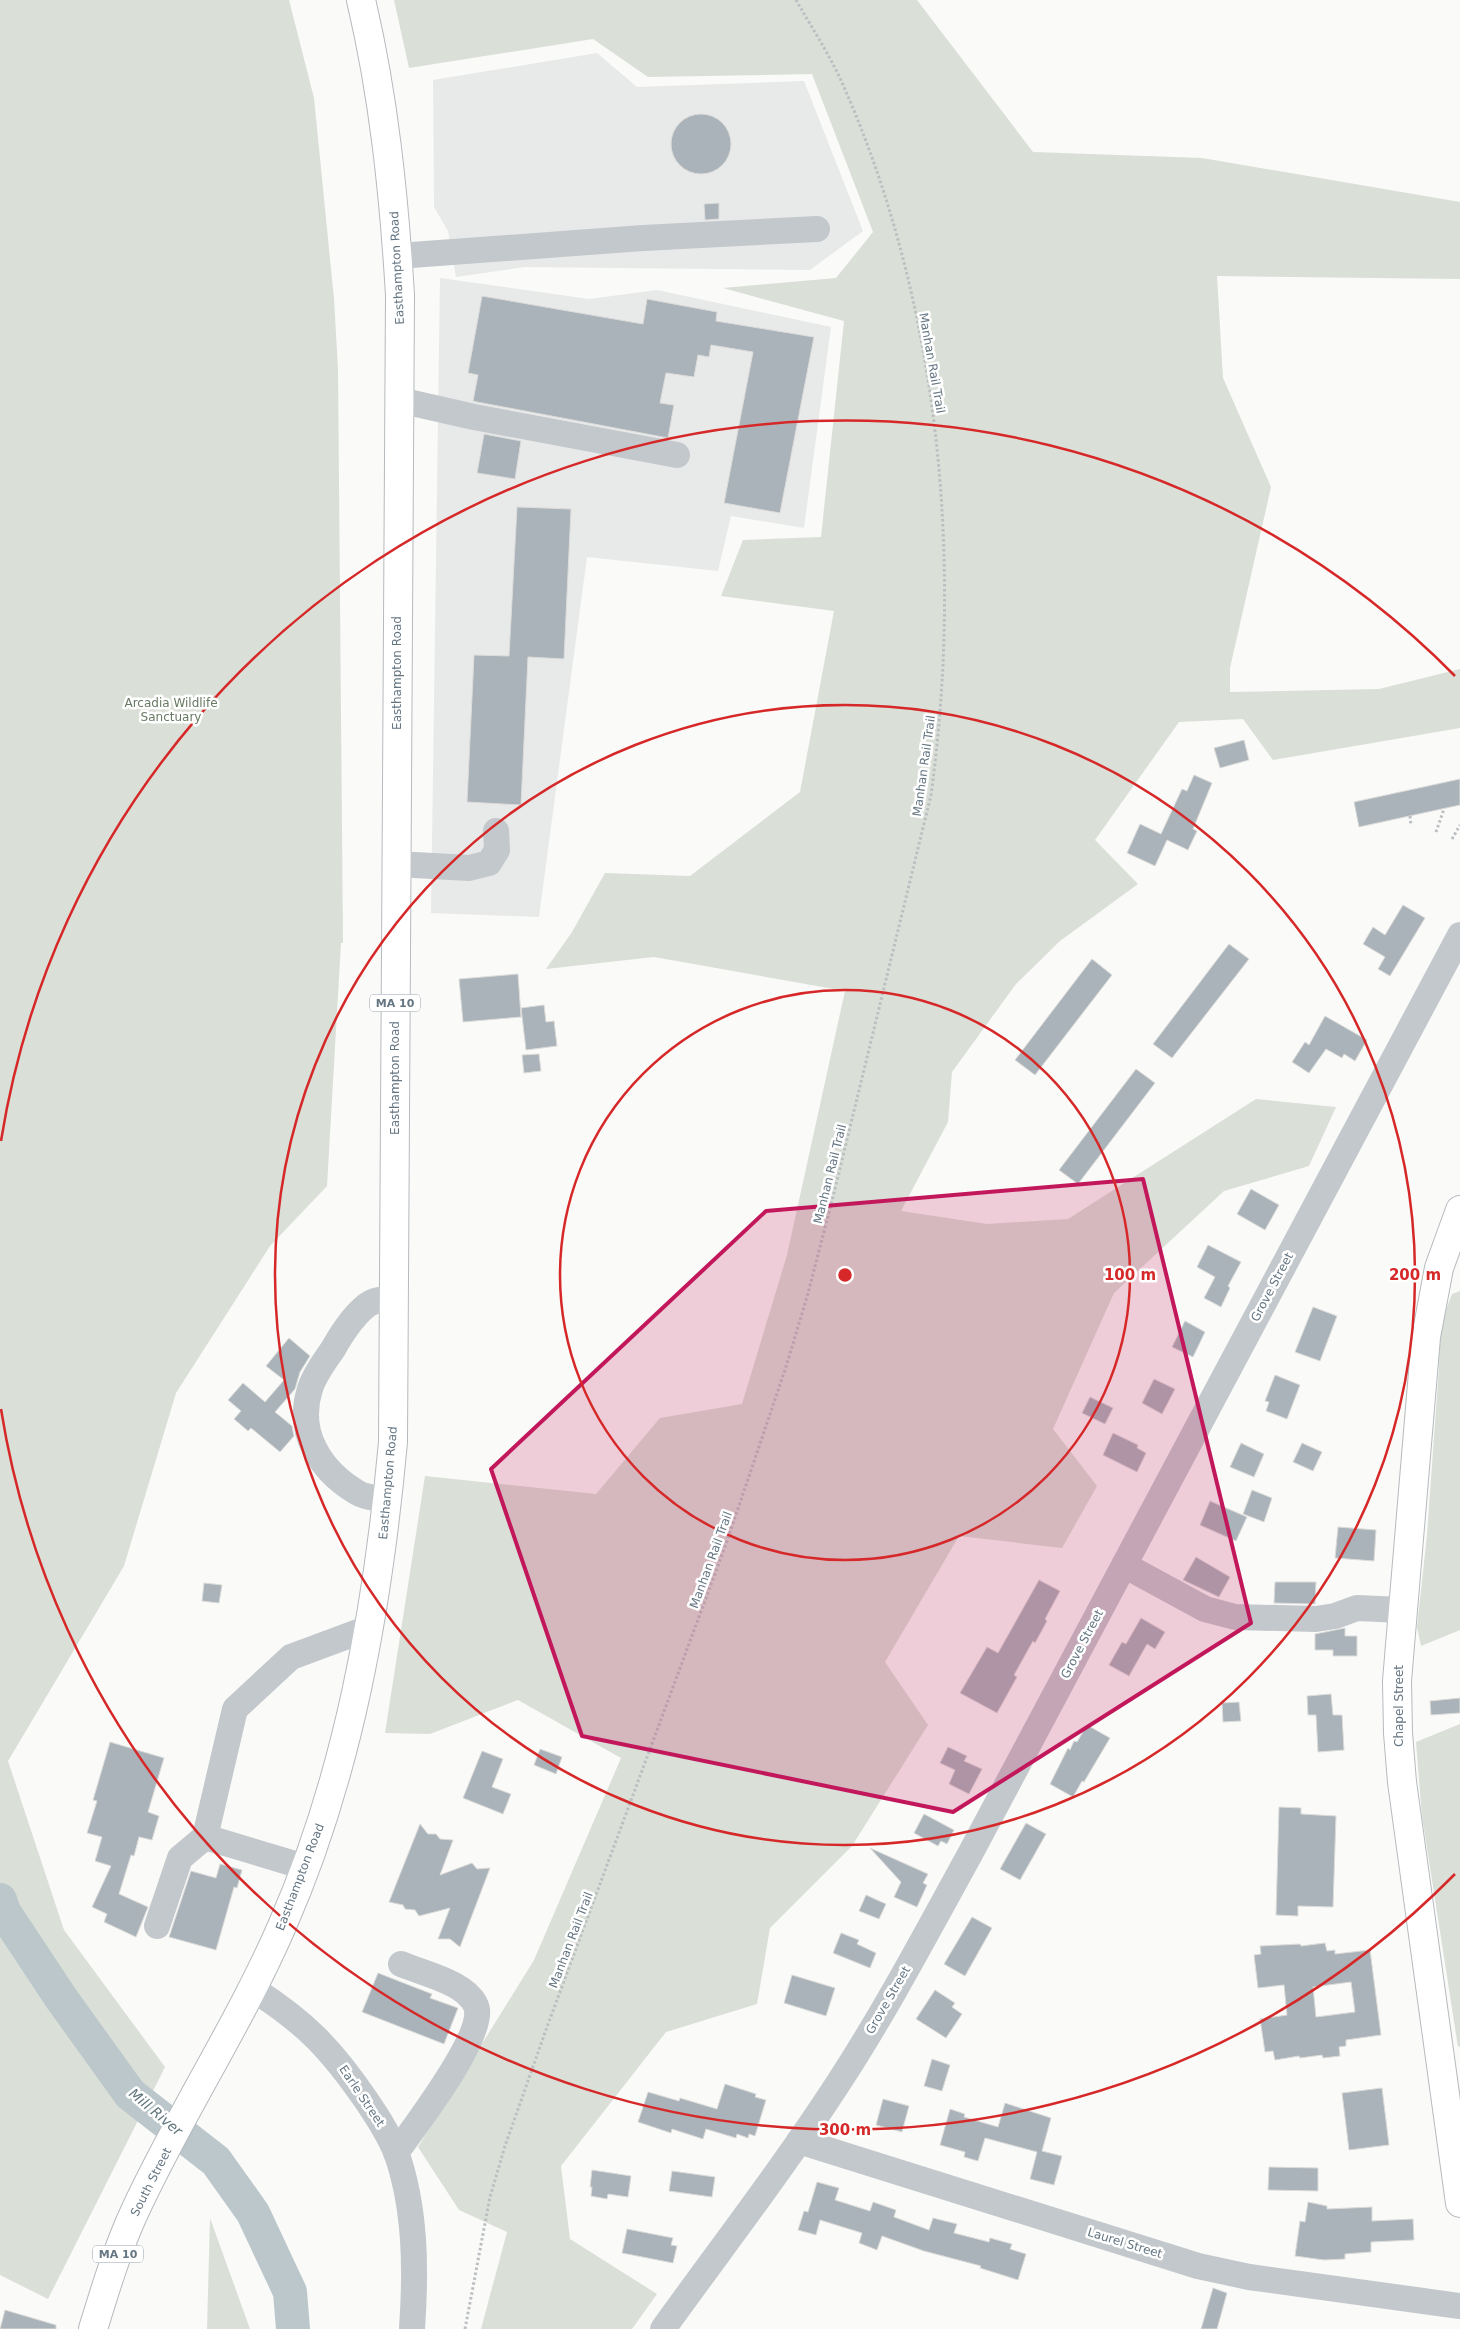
<svg xmlns="http://www.w3.org/2000/svg" width="1460" height="2329" font-family="'DejaVu Sans',sans-serif">
  <rect width="100%" height="100%" fill="#fafaf8"/>
  <!-- built -->
  <path fill="#e8e9e9" d="M597,53L637,87L804,81L863,231L810,270L525,267L456,277L448,231L434,207L433,80Z
    M440,278L589,299L657,290L831,327L804,528L731,516L718,571L587,557L539,917L431,913Z"/>
  <!-- green -->
  <path fill="#dadfd7" d="M0,0H289L314,98L334,299L338,369L343,943H341L327,1186L270,1246L176,1393L124,1566L8,1761L64,1930L165,2067L48,2299L0,2275Z
    M394,0H917L1033,152L1202,158L1460,202V279L1217,276L1223,378L1271,487L1230,668V692L1379,689L1460,669V728L1273,760L1243,719L1179,722L1095,840L1138,884L1060,941L1016,984L952,1072L948,1122L901,1211L987,1224L1068,1219L1256,1099L1336,1107L1309,1166L1224,1191L1114,1293L1053,1429L1097,1486L1062,1548L959,1536L885,1662L928,1725L852,1846L770,1928L757,2004L666,2032L561,2166L570,2239L657,2294L632,2329H481L507,2232L459,2210L418,2147L534,1960L621,1758L518,1700L430,1734L385,1733L425,1476L596,1494L660,1418L742,1404L787,1255L845,991L654,957L546,969L572,932L605,873L690,876L800,792L834,611L721,596L743,540L821,537L844,321L723,288L836,278L873,232L812,74L648,77L593,39L409,68Z
    M1460,1291V1630L1421,1646L1417,1627L1427,1535L1439,1367L1440,1326L1452,1294Z
    M1460,1724V2046L1458,2047L1422,1816L1416,1742Z
    M210,2218L250,2329H207Z"/>
  <g fill="none" stroke-linecap="round" stroke-linejoin="round">
    <!-- river -->
    <path stroke="#bbc7cb" stroke-width="34" d="M0,1900L4,1912L61,1998L130,2094L216,2161L253,2213L290,2292L293,2329"/>
  </g>
  <!-- building -->
  <path fill="#aab3b9" stroke="#dcdcda" fill-rule="evenodd" d="M671 144a30 30 0 1 1 60 0a30 30 0 1 1-60 0Z
    M719,203V219L705,220L704,204Z
    M482,296L643,324L647,299L717,312L716,321L814,337L780,513L724,503L753,352L711,345L709,357L698,355L694,377L666,373L660,403L674,405L668,438L477,402L473,401L478,375L468,373Z
    M484,434L521,441L515,479L477,473Z
    M517,507L571,509L564,659L528,657L521,805L467,802L474,655L509,656Z
    M1244,740L1249,760L1220,768L1214,748Z
    M1194,775L1212,783L1193,829L1197,831L1188,850L1167,840L1155,866L1127,853L1140,824L1161,834L1182,789L1187,791Z
    M1460,779V805L1359,827L1354,802Z
    M1403,905L1425,918L1390,976L1378,969L1385,957L1363,944L1373,927L1385,935Z
    M1229,944L1249,959L1172,1058L1153,1044Z
    M1092,959L1112,975L1035,1075L1015,1060Z
    M518,974L521,1017L463,1022L459,979Z
    M544,1005L546,1022L554,1021L557,1046L526,1050L521,1008Z
    M1325,1016L1367,1040L1355,1061L1344,1054L1342,1058L1326,1049L1309,1073L1292,1062L1305,1042L1309,1045Z
    M539,1054L541,1071L524,1073L522,1055Z
    M1136,1069L1155,1083L1078,1184L1059,1170Z
    M1251,1189L1279,1205L1265,1230L1237,1214Z
    M1208,1245L1241,1262L1228,1286L1230,1288L1221,1307L1204,1298L1215,1277L1197,1267Z
    M1313,1307L1337,1316L1320,1361L1295,1352Z
    M1185,1321L1205,1332L1193,1357L1172,1347Z
    M289,1338L310,1356L300,1372L295,1389L275,1412L292,1426L294,1436L280,1452L251,1428L248,1431L234,1419L241,1411L228,1400L243,1383L265,1402L284,1380L266,1366Z
    M1275,1375L1300,1385L1287,1419L1266,1411L1269,1402L1265,1401Z
    M1154,1379L1175,1389L1162,1414L1142,1403Z
    M1090,1397L1113,1408L1105,1424L1082,1413Z
    M1113,1433L1138,1445L1137,1448L1146,1453L1137,1472L1103,1455Z
    M1241,1443L1264,1454L1254,1477L1230,1467Z
    M1302,1443L1322,1452L1313,1471L1293,1462Z
    M1252,1490L1272,1498L1264,1522L1243,1514Z
    M1210,1501L1247,1517L1236,1541L1200,1525Z
    M1338,1527L1376,1530L1374,1561L1335,1558Z
    M1196,1557L1230,1577L1219,1597L1183,1580Z
    M1039,1580L1060,1591L1045,1619L1047,1621L1035,1643L1033,1641L1014,1675L1017,1677L997,1713L960,1693L987,1647L998,1653Z
    M1275,1582H1316L1315,1604L1274,1603Z
    M204,1583L222,1585L219,1603L202,1601Z
    M1141,1618L1165,1632L1155,1649L1147,1644L1129,1676L1109,1665L1122,1642L1126,1644Z
    M1345,1628V1636H1357V1656H1333V1650H1315V1634Z
    M1331,1694L1333,1715H1342L1344,1750L1318,1752L1316,1715H1308L1307,1696Z
    M1460,1698V1713L1431,1715L1430,1701Z
    M1239,1702L1241,1721L1223,1722L1222,1703Z
    M1087,1725L1110,1738L1084,1782L1082,1781L1073,1797L1050,1784L1068,1748L1070,1750L1074,1741L1077,1742Z
    M110,1742L164,1758L148,1812L159,1816L152,1840L139,1837L134,1856L131,1855L119,1894L148,1907L136,1937L104,1922L107,1914L92,1907L111,1866L95,1861L102,1837L87,1833L97,1801L93,1800Z
    M948,1747L967,1756L964,1761L982,1769L969,1794L949,1784L955,1770L940,1763Z
    M540,1749L562,1757L556,1774L534,1765Z
    M482,1751L503,1759L492,1787L511,1794L503,1814L463,1798Z
    M1279,1807L1301,1808V1814L1336,1816L1333,1907L1298,1906V1916L1276,1915Z
    M924,1814L954,1830L947,1844L941,1841L938,1846L914,1833Z
    M1026,1823L1046,1834L1020,1880L1000,1869Z
    M420,1824L428,1834H436L440,1839L453,1840L440,1875L472,1863L477,1869L490,1868L460,1947L450,1939H438L450,1908L419,1916L415,1910L405,1909L403,1905L389,1902Z
    M870,1848L928,1874L923,1883L927,1885L917,1907L894,1897L901,1882Z
    M220,1864L242,1870L237,1888L234,1887L216,1950L169,1937L191,1871L216,1878Z
    M866,1895L886,1904L879,1919L859,1911Z
    M972,1917L992,1928L965,1976L944,1964Z
    M841,1933L859,1940L857,1944L876,1953L870,1968L833,1953Z
    M1325,1943L1327,1951L1335,1950V1954L1370,1950L1381,2035L1346,2040V2046L1339,2047L1340,2056L1323,2058L1322,2055L1300,2058L1299,2056L1275,2060L1273,2051L1265,2052L1260,2019L1287,2015L1284,1985L1258,1988L1254,1955L1261,1954L1260,1946L1300,1944L1301,1946ZM1351,1982L1355,2012L1316,2017L1313,1987Z
    M378,1973L432,1994L430,1998L458,2008L444,2044L362,2012Z
    M792,1975L835,1988L826,2016L784,2003Z
    M935,1990L955,2003L952,2007L962,2014L946,2038L916,2019Z
    M932,2059L950,2065L942,2091L924,2086Z
    M725,2084L756,2094L755,2097L766,2100L755,2136L749,2134L748,2138L737,2134L736,2138L706,2129L703,2139L672,2129L671,2133L638,2122L648,2092L679,2101L680,2098L717,2109Z
    M1382,2088L1389,2145L1349,2150L1342,2093Z
    M883,2099L909,2106L902,2132L876,2125Z
    M1005,2103L1051,2118L1042,2151L1062,2156L1054,2185L1030,2179L1037,2152L985,2138L978,2161L964,2157L965,2152L940,2145L950,2109L965,2114L964,2117L998,2127Z
    M1269,2167L1318,2168V2191L1268,2190Z
    M592,2170L631,2176L628,2197L608,2194L607,2199L591,2196L592,2187H590Z
    M672,2171L715,2177L712,2197L669,2191Z
    M817,2182L839,2188L835,2200L870,2211L873,2202L896,2210L894,2217L929,2230L933,2218L957,2224L954,2233L989,2242L990,2238L1012,2244L1010,2249L1026,2254L1018,2280L980,2268L981,2266L924,2251L882,2236L877,2250L859,2243L862,2233L820,2220L816,2235L798,2230L804,2211L808,2212Z
    M1308,2202L1327,2206V2209L1372,2207V2221L1413,2219L1414,2240L1371,2242V2252L1345,2254V2259L1324,2260L1295,2256L1300,2221L1305,2222Z
    M627,2229L673,2238L671,2245L677,2246L673,2263L622,2253Z
    M1213,2288L1227,2293L1217,2329H1201Z
    M5,2310L56,2325V2329H0Z"/>
  <g fill="none" stroke-linecap="round" stroke-linejoin="round">
    <defs>
      <path id="major" d="M1460,1210L1439,1268L1426,1337L1397,1681L1398,1733L1402,1782L1460,2203
        M93,2329C105,2290 117,2250 134,2213C179,2115 239,2025 282,1926C349,1774 378,1606 393,1442L400,295C394,196 384,97 361,0"/>
    </defs>
    <!-- major casing -->
    <use href="#major" stroke="#b5babe" stroke-width="30"/>
    <!-- path -->
    <path stroke="#bbbfc2" stroke-width="3" stroke-dasharray="2.5 2.5" stroke-linecap="butt" d="M1410,816L1411,826
      M1436,832L1444,809
      M1452,839L1460,825
      M465,2329L490,2197L505,2146L547,2027L726,1544L785,1370L807,1297L834,1193L931,795C963,560 940,306 844,87C831,57 812,28 796,0"/>
    <!-- minor -->
    <path stroke="#c3c8cc" stroke-width="26" d="M398,256L643,238L817,229
      M399,400L474,417L677,455
      M396,864L469,868L489,863L497,850L496,831
      M387,1500C379,1498 366,1498 358,1493C320,1471 296,1432 310,1389C314,1375 325,1361 333,1349C341,1335 359,1306 375,1301C380,1299 388,1300 394,1299
      M1124,1565L1205,1609L1235,1617L1316,1619L1335,1616L1357,1608L1402,1610
      M305,1867L205,1837L235,1709L291,1657L369,1628
      M157,1926L180,1858L205,1837
      M253,1989C305,2022 331,2049 366,2100C377,2116 388,2133 396,2152C416,2208 416,2271 412,2329
      M799,2141L1198,2266L1249,2277L1460,2306
      M396,2153C415,2126 481,2041 477,2010C477,2007 473,1999 470,1997C457,1981 420,1972 401,1964
      M663,2329C722,2247 784,2167 839,2082C886,2010 927,1932 969,1856L1460,935"/>
    <!-- major -->
    <use href="#major" stroke="#fff" stroke-width="28"/>
  </g>
  <!-- marked area -->
  <path fill="#c2185b" fill-opacity="0.2" stroke="#c2185b" stroke-width="4" stroke-linejoin="round" d="M1143,1179L1251,1623L953,1812L582,1736L491,1469L766,1211Z"/>
  <!-- distance rings -->
  <g fill="none" stroke="#d62828" stroke-width="2.5">
    <circle cx="845" cy="1275" r="285"/>
    <circle cx="845" cy="1275" r="570"/>
    <path d="M1455 1874A855 855 0 0 1 1 1409M1 1141A855 855 0 0 1 1455 676"/>
  </g>
  <g text-anchor="middle" dominant-baseline="central" stroke-width="5" stroke-linejoin="round" paint-order="stroke">
    <!-- shield labels -->
    <g fill="#fff" stroke="#939fa8" stroke-width="1">
      <rect x="370" y="994.5" width="50" height="17" rx="4"/>
      <rect x="93" y="2245.5" width="50" height="17" rx="4"/>
    </g>
    <g font-size="11" font-weight="bold" fill="#657683">
      <text x="395" y="1003">MA 10</text>
      <text x="118" y="2254">MA 10</text>
    </g>
    <!-- street labels -->
    <g font-size="12" fill="#657683" stroke="#fff">
      <text transform="translate(397 268) rotate(-93)">Easthampton Road</text>
      <text transform="translate(932 363) rotate(80)">Manhan Rail Trail</text>
      <text transform="translate(397 673) rotate(-90)">Easthampton Road</text>
      <text transform="translate(924 766) rotate(-82)">Manhan Rail Trail</text>
      <text transform="translate(395 1078) rotate(-90)">Easthampton Road</text>
      <text transform="translate(830 1174) rotate(-76)">Manhan Rail Trail</text>
      <text transform="translate(1272 1287) rotate(-62)">Grove Street</text>
      <text transform="translate(388 1483) rotate(-85)">Easthampton Road</text>
      <text transform="translate(711 1560) rotate(-70)">Manhan Rail Trail</text>
      <text transform="translate(1082 1644) rotate(-62)">Grove Street</text>
      <text transform="translate(1399 1706) rotate(-90)">Chapel Street</text>
      <text transform="translate(300 1877) rotate(-69)">Easthampton Road</text>
      <text transform="translate(571 1940) rotate(-69)">Manhan Rail Trail</text>
      <text transform="translate(888 2000) rotate(-60)">Grove Street</text>
      <text transform="translate(362 2096) rotate(56)">Earle Street</text>
      <text transform="translate(151 2182) rotate(-63)">South Street</text>
      <text transform="translate(1125 2243) rotate(17)">Laurel Street</text>
    </g>
    <!-- park labels -->
    <g font-size="12" fill="#687a64" stroke="#fff">
      <text x="171" y="703">Arcadia Wildlife<tspan x="171" dy="14">Sanctuary</tspan></text>
    </g>
    <!-- water labels -->
    <g font-size="14" font-style="italic" fill="#60757c" stroke="#fff">
      <text transform="translate(156 2112) rotate(40)">Mill River</text>
    </g>
  </g>
  <circle cx="845" cy="1275" r="8" fill="#d62828" stroke="#fff" stroke-width="2.5"/>
  <g font-size="15" text-anchor="middle" font-weight="bold" fill="#d62828" stroke="#fff" stroke-width="5" stroke-linejoin="round" paint-order="stroke">
    <text x="1130" y="1280">100 m</text>
    <text x="1415" y="1280">200 m</text>
    <text x="845" y="2135">300 m</text>
  </g>
</svg>
